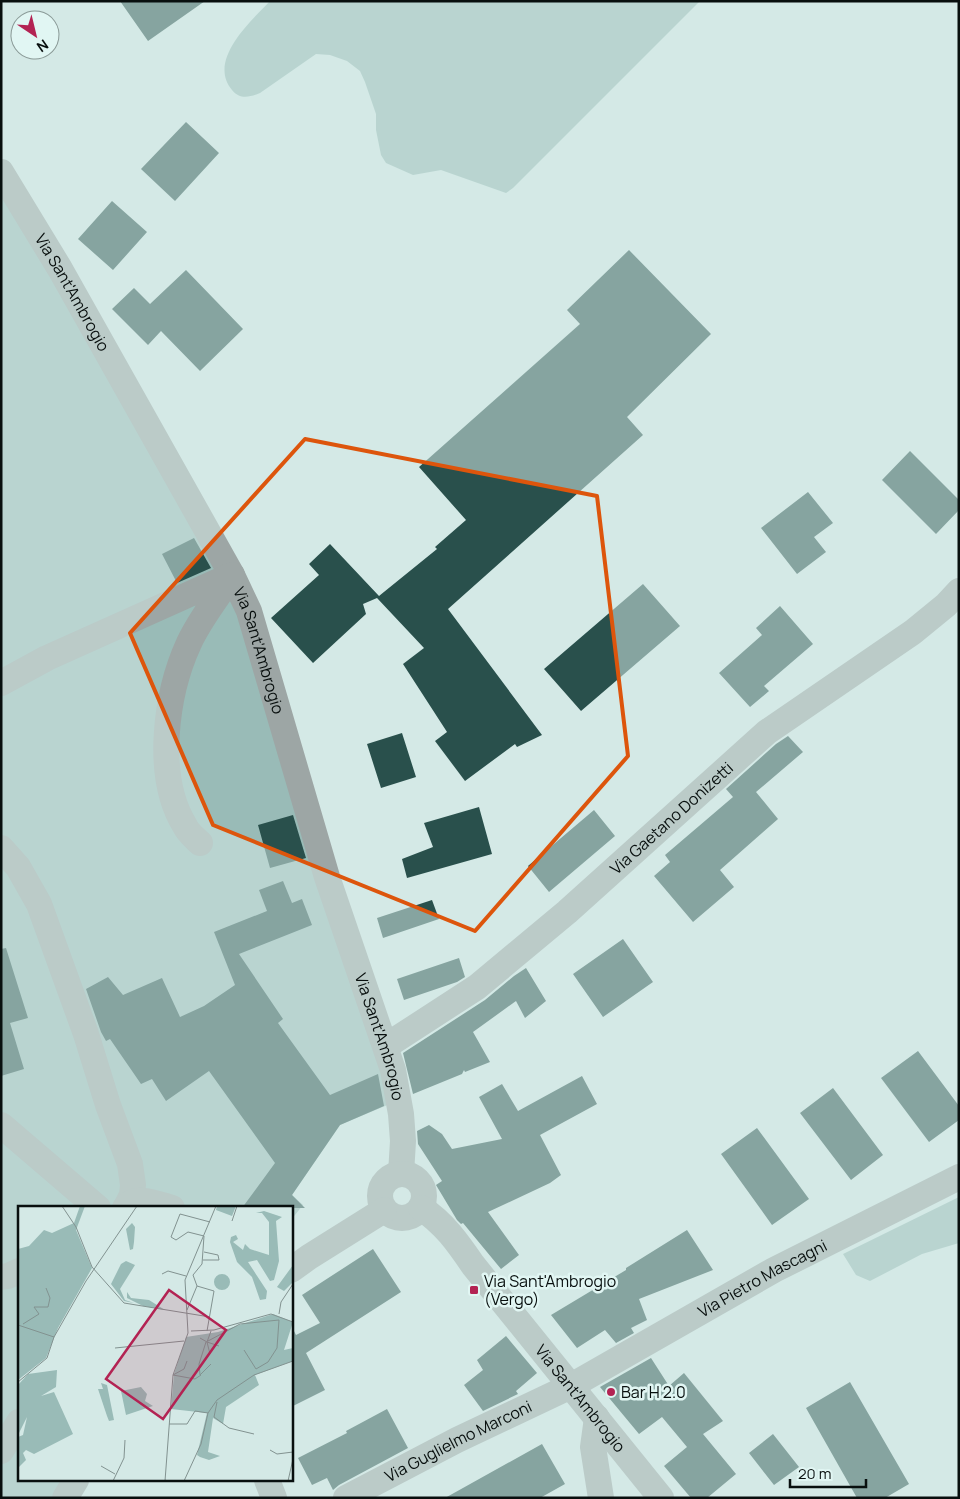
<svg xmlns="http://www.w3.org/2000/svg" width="960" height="1499" font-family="Manrope,sans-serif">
  <rect width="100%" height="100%" fill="#d4e9e6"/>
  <!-- green -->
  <path fill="#99bbb7" d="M270,1H700L513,188L506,193L441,170L413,175L386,163L381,155L376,130V114L365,82L360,71L347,61L330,55L316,54L260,93C250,97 240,100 232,90C207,60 251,21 270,1Z
    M1,190L238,597L392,1103L340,1125L292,1195L303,1205L291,1220V1208H19V1480H63L52,1498H1Z
    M959,1197V1243L922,1254L870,1281L856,1275L843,1254Z"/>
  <!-- building -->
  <path fill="#29504c" d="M120,1H205L148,41Z
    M186,122L219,153L175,201L141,169Z
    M112,201L147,232L113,270L78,239Z
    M629,250L711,334L627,417L643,435L448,609L542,735L517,747L515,744L465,781L435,741L447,732L403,664L424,648L377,598L363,604L366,614L313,663L271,618L319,575L309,564L330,544L379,596L437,549L435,547L466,520L419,467L580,324L567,310Z
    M186,270L243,329L200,371L161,331L148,345L112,309L134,288L150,304Z
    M910,451L959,500V510L936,534L882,480Z
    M808,492L833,523L814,537L826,552L797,574L761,528Z
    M194,538L211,568L177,583L162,554Z
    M643,584L680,626L581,711L544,669Z
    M780,606L813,644L764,686L769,691L750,707L719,673L762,635L756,628Z
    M402,733L416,777L381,788L367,744Z
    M788,736L803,752L756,792L778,819L720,870L734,887L693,922L654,876L670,862L665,855L733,797L726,789L776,744Z
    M479,807L492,854L407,878L402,859L433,847L424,823Z
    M594,810L615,836L549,892L528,866Z
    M293,815L306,858L270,868L258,825Z
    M283,881L292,903L302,899L312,925L239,954L283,1019L278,1023L330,1095L378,1074L384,1106L340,1125L292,1195L305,1208H242L275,1163L209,1071L166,1101L152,1079L141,1084L110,1039L106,1041L101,1032L86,989L108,977L123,995L162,978L180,1017L204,1006L235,985L214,932L267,911L259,890Z
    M432,900L439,919L383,938L377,918Z
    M623,939L653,982L603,1017L573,974Z
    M6,948L28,1018L10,1023L24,1069L1,1076V949Z
    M459,958L465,977L457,982L404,1000L397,979Z
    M526,968L546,1001L525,1018L516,1001L473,1032L490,1062L465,1072L464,1070L462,1074L413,1094L403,1053L485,1000L514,976Z
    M918,1051L959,1106V1120L929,1142L881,1078Z
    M582,1076L597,1104L540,1135L561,1175L550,1183L488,1212L519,1255L501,1269L463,1223L461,1224L457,1220L436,1185L442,1181L418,1144L417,1131L429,1125L442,1134L452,1149L502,1139L479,1097L502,1084L518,1111Z
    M833,1088L883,1155L851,1180L800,1113Z
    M757,1128L809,1199L772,1225L721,1154Z
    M687,1230L713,1270L639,1299L647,1320L631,1328L634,1333L616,1343L605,1330L577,1348L551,1315L626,1270V1268Z
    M373,1249L401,1292L306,1353L325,1390L291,1407V1325L296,1335L320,1323L302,1295Z
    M506,1336L537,1373L516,1391L518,1394L483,1411L464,1385L483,1370L477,1360Z
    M651,1358L669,1386L684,1373L723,1421L703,1434L736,1474L707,1498H691L664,1466L687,1447L662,1417L639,1434L600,1387Z
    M850,1382L909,1484L885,1498H857L806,1408Z
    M387,1409L408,1448L339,1485L333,1490L327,1478L312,1485L298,1458L347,1433L346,1431Z
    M773,1434L799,1467L774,1485L749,1453Z
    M542,1444L565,1484L540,1498H445Z"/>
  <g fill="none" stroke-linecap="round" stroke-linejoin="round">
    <!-- minor -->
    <g stroke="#9da6a5" stroke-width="26">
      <path id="s1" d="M1,172L60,269L232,575L249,611L327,877L393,1070L401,1114L403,1141L401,1174"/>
      <path d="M1,683L47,658L232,575C218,597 200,619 189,643C166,693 154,776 185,826C188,833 195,838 200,843"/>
      <path d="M1,848L18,867L39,904L86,1034L108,1105L130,1164L133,1185L132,1195L127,1205"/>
      <path id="s2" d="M386,1046L477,987L567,912L767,732L913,632L946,605L959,591"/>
      <path d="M1,1125L98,1208"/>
      <circle cx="402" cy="1196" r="22"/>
      <path d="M125,1208C136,1194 158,1204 172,1208"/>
      <path id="s3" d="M421,1208C444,1223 458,1243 473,1265L661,1498"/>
      <path d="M291,1270L309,1257L384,1210"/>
      <path d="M1,1277L8,1276L19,1271"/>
      <path d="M597,1418L593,1447L601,1498"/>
      <path d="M1,1451L19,1422"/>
      <path d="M267,1480L274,1498"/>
      <path d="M65,1498L76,1480"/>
      <path id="s4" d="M346,1498L457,1440L571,1386L774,1270L959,1177"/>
    </g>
  </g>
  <!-- marked area -->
  <path d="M0 0H960V1499H0ZM305,439L597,496L628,756L475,931L213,825L130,633Z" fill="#d4e9e6" fill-opacity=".55" fill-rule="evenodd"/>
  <path fill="none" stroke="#dd550c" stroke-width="4" stroke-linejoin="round" d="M305,439L597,496L628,756L475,931L213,825L130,633Z"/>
  <!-- markers -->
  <g fill="#b32353" stroke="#e1f6f3" stroke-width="2">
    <rect x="469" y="1285" width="10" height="10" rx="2.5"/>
    <circle cx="611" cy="1392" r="5"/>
  </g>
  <g text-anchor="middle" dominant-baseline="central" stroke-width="5" stroke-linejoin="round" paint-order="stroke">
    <!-- street labels -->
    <g font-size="16" fill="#080f0e" stroke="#e1f6f3">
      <text stroke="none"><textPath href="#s1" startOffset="140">Via Sant'Ambrogio</textPath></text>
      <text stroke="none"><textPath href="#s1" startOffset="545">Via Sant'Ambrogio</textPath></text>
      <text stroke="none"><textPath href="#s2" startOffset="366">Via Gaetano Donizetti</textPath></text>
      <text stroke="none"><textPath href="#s1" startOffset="950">Via Sant'Ambrogio</textPath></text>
      <text stroke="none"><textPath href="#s4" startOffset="471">Via Pietro Mascagni</textPath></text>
      <text stroke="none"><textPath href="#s3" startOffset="249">Via Sant'Ambrogio</textPath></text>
      <text stroke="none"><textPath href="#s4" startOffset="126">Via Guglielmo Marconi</textPath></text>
    </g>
    <!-- poi labels -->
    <g font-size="16" fill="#080f0e" stroke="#e1f6f3" text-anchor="start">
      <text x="484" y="1281">Via Sant'Ambrogio<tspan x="484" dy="18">(Vergo)</tspan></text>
      <text x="621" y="1392">Bar H 2.0</text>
    </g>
  </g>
  <!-- overview -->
  <g transform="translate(18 1206)">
    <rect width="275" height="275" fill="#d4e9e6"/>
    <path d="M62,0H67L58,24L74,62L40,122L28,152L0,174V43L11,40L26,24L34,27L56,17ZM199,0H218L214,10L198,4ZM246,5L264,11L258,15L261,55L256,74L252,75L239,54L230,56L249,85L248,93L242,94L234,71L219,56L212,36L213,31L218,29L220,33L215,36L225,44L227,38L232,43L251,49V16L244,7H238ZM114,17L117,21L116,36L115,43L112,44L108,23ZM108,55L117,59L102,83L107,94L116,97L106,95L93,78L103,58ZM275,59V76L266,85L259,81ZM196 76a8 8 0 1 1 16 0a8 8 0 1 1-16 0ZM109,86L113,92L131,94L147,104L125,100L109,92ZM255,108L275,116L266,144L275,142V155L237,169L241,179L208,201L205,218L195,212L190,246L202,250L191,254L182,251L179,249L189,207L153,203L156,168L168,131L200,126ZM39,164L38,181L23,190L36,186L55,228L16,248L8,244L5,247L8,254L0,262V231L5,229L9,211L0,229V179L10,168ZM83,177L89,179L96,214L91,215L89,210L80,183H85ZM123,181L129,188L127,195L135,200L108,209L103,185Z" fill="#99bbb7"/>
    <path fill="none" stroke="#829290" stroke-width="1" d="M44,0L58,21L74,61L106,97L192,111M214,15L219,0M185,54H201L200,49L186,46M144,68L150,65L168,70M179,80L196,85L189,125M169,104L179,80L175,69L184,58L186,30L170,26L158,34L153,31L162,8L192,16M261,108L263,96L275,78M5,118L21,108L16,101H30L32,92L28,82M0,119L36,131M173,125L196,124L253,108L275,116M182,132L189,136L193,125M190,135L222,118L261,114L259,142L250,156L238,163L226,144M188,136L181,158L182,169L193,158M97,142L166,135M192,148L189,136L201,140M169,155L166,163L155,169L177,173L183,169M0,176L29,152L36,131L68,75L119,0M199,196L196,211L211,222L236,228M151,218H169L177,205L190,207M252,244L259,248L275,246M83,260L97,268M95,275L106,252L107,234M147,275L155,169L170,127L167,74L198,0M166,275L183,238L190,207L199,194L236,169L275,155M270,275L275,253"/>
    <path fill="#b32353" fill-opacity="0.15" stroke="#b32353" stroke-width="2.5" d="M151,84L208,124L145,213L88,173Z"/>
    <rect width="275" height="275" fill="none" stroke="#080f0e" stroke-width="2.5"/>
  </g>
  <!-- border -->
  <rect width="960" height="1499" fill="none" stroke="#080f0e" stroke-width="5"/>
  <!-- north arrow -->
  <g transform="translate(35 35) rotate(145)"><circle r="24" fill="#e1f6f3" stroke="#8a9a97"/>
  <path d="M0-4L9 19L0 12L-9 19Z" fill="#b32353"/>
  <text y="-8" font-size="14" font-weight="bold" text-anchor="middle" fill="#080f0e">N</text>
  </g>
  <!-- scale -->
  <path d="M790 1479v8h76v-8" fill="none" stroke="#080f0e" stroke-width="2.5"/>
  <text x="798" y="1479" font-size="15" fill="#080f0e" stroke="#e1f6f3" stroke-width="4" paint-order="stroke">20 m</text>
</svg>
